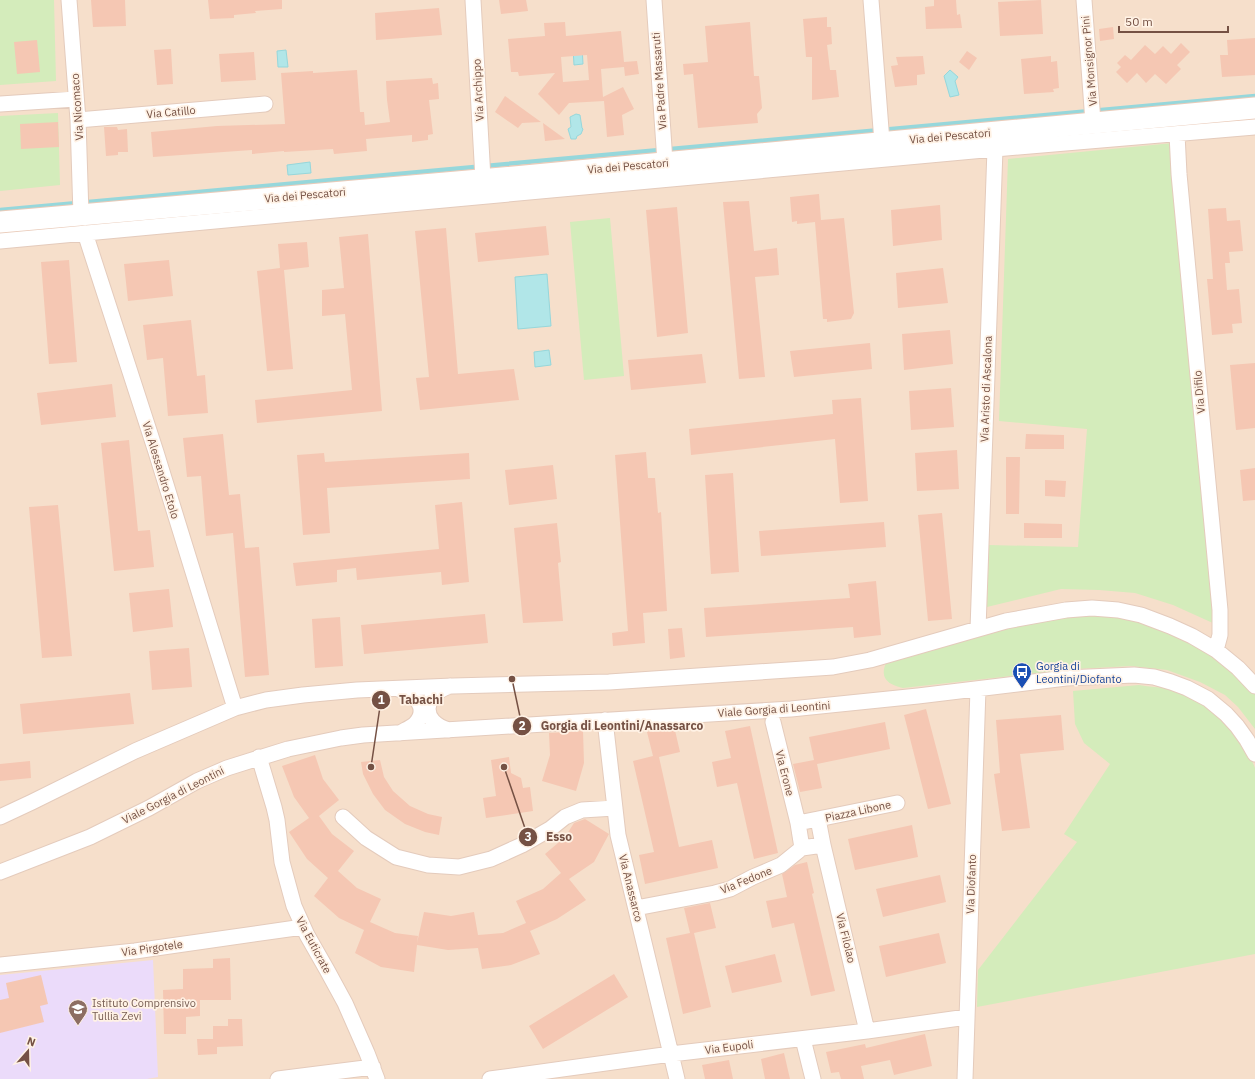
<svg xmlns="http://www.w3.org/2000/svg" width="1255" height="1079" font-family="'IBM Plex Sans',sans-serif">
  <rect width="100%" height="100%" fill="#feeedd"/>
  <!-- residential -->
  <path fill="#f6dfcb" d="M0,0H1255V1079H0Z"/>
  <!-- education -->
  <path fill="#ebdbfa" d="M153,960L158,1077L147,1079H0V975Z"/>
  <!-- green -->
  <path fill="#d4ecbb" d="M0,0H54L56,81L0,85Z
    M58,113L60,185L0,191V116Z
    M1173,143L1215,624L1173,605L1135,593L1099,590L1061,589L987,607L989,545L1078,547L1087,429L999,421L1008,159Z
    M610,218L624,376L584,380L570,222Z
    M1090,612L1123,615L1175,631L1224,660L1255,693V729L1238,707L1225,695L1200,682L1167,670L1131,666L1076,669L903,688C889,685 879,679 886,663L991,630Z
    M1139,685C1150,687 1160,687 1170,689C1193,694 1226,718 1240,738C1246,747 1251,758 1255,768V954L977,1007L978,970L1077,842L1064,834L1110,764L1084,743L1075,724L1073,691Z"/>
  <!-- water -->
  <path fill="#b1e6e8" stroke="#96d7db" d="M582,47L583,64L574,65L573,48Z
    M286,50L288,67H278L277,51Z
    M950,70L958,77L955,81L959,95L950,97L944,76Z
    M576,114L580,115L582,128L583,129L581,134L577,136L576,139H571L568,129L571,127L570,117Z
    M310,162L311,173L288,175L287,165Z
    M547,274L551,326L518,329L515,277Z
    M549,350L551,365L535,367L534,352Z"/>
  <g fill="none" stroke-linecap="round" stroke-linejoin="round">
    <!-- stream -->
    <path stroke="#96d7db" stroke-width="4.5" d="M0,210L1255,96"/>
  </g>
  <!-- building -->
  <path fill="#f5c7b3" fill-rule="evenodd" d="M91,0H125L126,26L93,27Z
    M208,0H282V9L255,11L256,13L234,15V18L210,19Z
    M499,0H526L528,11L501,14Z
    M934,0H956L957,15L960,14L962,28L926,29L925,7L934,6Z
    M1041,0L1043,34L1000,36L998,2Z
    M439,8L442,35L376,40L375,13Z
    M827,17V27H831L832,44L827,45L830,70H836L839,97L812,100V57H806L803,19Z
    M565,22L566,36L621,31L624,62L637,61L639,74L625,76L624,67L601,69L603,97L623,87L634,109L622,115L624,135L607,137L604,101L569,103L559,115L538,94L555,73L519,76L518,72H511L508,39L545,36L544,23ZM587,55L589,80L563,82L561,57Z
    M750,22L754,76H759L762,108L757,114L758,123L698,128L693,74L684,75L683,64L708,62L705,26Z
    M1113,27L1114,39L1100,41L1099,29Z
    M1255,38V75L1222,77L1220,55H1228L1227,40Z
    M37,40L40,72L17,74L14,42Z
    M1181,43L1190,52L1177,65L1181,69L1166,84L1155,74L1146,83L1137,73L1127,83L1116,72L1121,67L1117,63L1125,55L1131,60L1145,45L1155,54L1163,46L1171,54Z
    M171,49L173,84L157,85L154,50Z
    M967,51L977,58L969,70L959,62Z
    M254,52L256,80L221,82L219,54Z
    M923,56L925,74L917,75V85L895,87L891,66L898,65L896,57Z
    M1051,56V62L1057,61L1059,88L1053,89L1054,92L1024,94L1021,59Z
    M357,70L360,112H364L365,125L390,122L387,100L386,81L432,78L433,84L438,83L439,99L429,100L433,134L428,135V140L412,142V135L366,139L367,151L334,154L333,149L284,152V151L252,154V150L153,157L151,132L217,126L285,124L281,73L313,71V73Z
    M505,96L541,122L522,123L518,128L495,112Z
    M58,122L59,147L21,149L20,124Z
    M543,123L565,139L545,141Z
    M104,127H117L118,130L127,129L128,152H118V155L106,156Z
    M819,194L821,220L844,218L854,313L851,319L827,322V319H823L815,222L797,224V221L792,222L790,197Z
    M749,201L754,251L777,248L779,275L755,277L765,377L739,379L723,202Z
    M940,205L942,240L893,246L891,210Z
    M677,207L688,333L657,337L646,210Z
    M1226,208L1227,221L1240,220L1243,251L1229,252L1230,263H1225L1227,290L1239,289L1242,323L1232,324L1233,333L1212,335L1207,279H1213L1208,209Z
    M546,226L549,255L478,262L475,233Z
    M446,228L458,374L514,369L519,400L420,410L416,378L429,377L415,231Z
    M368,234L382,411L257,423L255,400L352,390L345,314L322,316V290L344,288L339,237Z
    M307,242L309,267L284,270L293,369L267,371L257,271L280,268L278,244Z
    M69,260L77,362L49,364L41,262Z
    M169,260L173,296L128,301L124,264Z
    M943,268L948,303L898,308L896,273Z
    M191,320L197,376L205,375L208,413L168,416L163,358L147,360L143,325Z
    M950,330L953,364L904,370L902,334Z
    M870,343L872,369L794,377L790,351Z
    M702,354L706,383L631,390L628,360Z
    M1255,363V428L1236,430L1230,365Z
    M112,384L116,417L41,425L37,393Z
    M951,388L954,427L911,430L909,391Z
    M861,398L868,501L840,503L835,439L691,455L689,429L833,414L832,400Z
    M223,434L229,495L240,494L245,548L259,547L269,675L245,677L233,533L206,536L201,476L187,477L183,438Z
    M1026,434L1064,435V449H1025Z
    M129,440L138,531L150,530L154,567L114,571L101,443Z
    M957,450L959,489L917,491L915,453Z
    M646,452L648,478H655L658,513L661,512L667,611L643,613L645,643L613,646L612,633L628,631L615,455Z
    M324,453L325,462L469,453L470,479L327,488L330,533L303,535L297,455Z
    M1006,457H1020L1019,514H1006Z
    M553,465L557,499L509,505L505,470Z
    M1255,468V500L1243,501L1240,470Z
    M733,473L739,572L711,574L705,475Z
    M1045,480L1066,481L1065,497L1045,496Z
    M462,502L469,582L442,585L441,572L357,580L356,568L337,570V582L296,586L293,563L439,549L435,505Z
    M58,505L72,656L42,658L29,507Z
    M942,513L952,619L928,621L918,515Z
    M884,522L886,547L761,556L759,531Z
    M557,523L561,562L558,563L563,621L523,623L514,528Z
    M1024,523L1062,524V538H1024Z
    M876,581L881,635L854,638L853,627L706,637L704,608L850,598L848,584Z
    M169,589L173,627L133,632L129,593Z
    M485,614L488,643L364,654L361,625Z
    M340,617L343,666L315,668L312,619Z
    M682,628L685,657L670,659L668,629Z
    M189,648L192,687L152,690L149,651Z
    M130,693L134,724L23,734L20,704Z
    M926,709L951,804L928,809L904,715Z
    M1061,715L1064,750L1020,754L1030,828L1002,831L994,774L1000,773L996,720Z
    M885,722L890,749L817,764L822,788L800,792L793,764L814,760L809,737Z
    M674,726L680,752L659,757L679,847L712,840L718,868L645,884L639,855L654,852L633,761L653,756L647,732Z
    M750,726L778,853L754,859L737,783L717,787L712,762L731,758L725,731Z
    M583,731L584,763L576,791L542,781L550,755L549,733Z
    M315,755L323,779L339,800L319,816L332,834L354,851L338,871L357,888L381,899L370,922L395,933L418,936L417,943L424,912L451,916L474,912L478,935L503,933L526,923L516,901L543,889L561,873L545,854L565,837L574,823L585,819L609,834L594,862L569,879L586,900L557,919L530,931L540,954L511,965L482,969L478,948L448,950L417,945L414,972L381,967L355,953L364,930L339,918L314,896L328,878L307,859L289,832L309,818L294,797L282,766Z
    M509,757L511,773L521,778L523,788L530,787L533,811L486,818L483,798L496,796L491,760Z
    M380,760L384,777L393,791L410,806L428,814L442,817L439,835L425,832L405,824L385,810L373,794L363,774L361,762Z
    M30,761L31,778L0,781V764Z
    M912,825L918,857L855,870L848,839Z
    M807,862L814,893L812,894L835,991L811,996L794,923L772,928L766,901L787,897L782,874L795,865Z
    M940,875L946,902L883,917L876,889Z
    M710,903L716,928L694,933L711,1007L683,1014L666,938L690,933L684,908Z
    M939,933L946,963L886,977L879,946Z
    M775,954L782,982L732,993L725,966Z
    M230,958L231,1000H200V1016L186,1017V1034H164L163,990L183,989V969L213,968V959Z
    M614,974L628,997L543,1049L529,1026Z
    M41,975L48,1004L40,1006L44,1022L0,1033V1000L9,998L6,983Z
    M228,1019H242L243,1046L217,1047V1054L198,1055L197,1039H213V1026H228Z
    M925,1034L932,1066L894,1075L890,1060L861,1066L864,1079H841L839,1072L831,1073L826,1052L865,1044L866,1048Z
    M784,1053L790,1079H765L761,1059Z
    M729,1060L733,1079H705L702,1065Z"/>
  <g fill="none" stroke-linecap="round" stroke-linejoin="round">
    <defs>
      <path id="street" d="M69,0L78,120L81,215
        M473,0L483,179
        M654,0L665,162
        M871,0L882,142
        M1084,0L1093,122
        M0,104L76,99
        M78,120L265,104
        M1177,134L1179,174L1220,610V635L1216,650
        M85,233L156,452L235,708
        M0,241L995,149L1255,127
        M978,629L995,149
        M398,689C415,693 430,709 415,724C410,728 405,730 400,733
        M605,720L618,835L677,1079
        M773,722L798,823L802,848L823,845L818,819L798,823
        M449,730C420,722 422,695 450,686
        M259,757L274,807L277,820L282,862L294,906L307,935L327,970L345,1003L367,1053L377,1079
        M0,817L32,802L135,751L235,708L266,700L303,695L357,690L453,686L609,682L833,667L870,660L1006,621L1066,610L1092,608L1118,610L1141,615L1170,626L1192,636L1216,650L1238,668L1255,686
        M343,817L366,838L396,857L428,865L459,867L491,859L522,845L550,829L565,817L582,810L615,808
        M818,819L897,803
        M823,845L867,1031
        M0,872L90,837L149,808L197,781L227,768L288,749L341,738L363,735L791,709L918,696L1066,678L1134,675L1154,677L1171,682L1187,688L1208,699L1226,714L1237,726L1247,740L1255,754
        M636,908L715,893L730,889L753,877L781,865L802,848
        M0,965L135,951L303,927
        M803,1039L813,1079
        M278,1079L373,1067
        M490,1079L671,1054L867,1031L967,1017
        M965,1079L978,689"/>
      <path id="secondary" d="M0,222L491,179L1255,108"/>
    </defs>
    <!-- street casing -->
    <use href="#street" stroke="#e4cbbc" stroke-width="17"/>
    <!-- secondary casing -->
    <use href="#secondary" stroke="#eacbb9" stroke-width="23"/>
    <!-- street -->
    <use href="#street" stroke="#fff" stroke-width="15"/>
    <!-- secondary -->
    <use href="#secondary" stroke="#fff" stroke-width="21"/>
  </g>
  <!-- icons -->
  <defs>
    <symbol id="bus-pin" viewBox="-11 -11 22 30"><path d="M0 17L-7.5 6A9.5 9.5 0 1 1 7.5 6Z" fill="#1a4fb4" stroke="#fff2e5"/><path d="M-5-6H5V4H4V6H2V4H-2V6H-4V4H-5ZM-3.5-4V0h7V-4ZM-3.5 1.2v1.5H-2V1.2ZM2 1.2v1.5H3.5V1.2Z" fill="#fff"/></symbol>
    <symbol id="school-pin" viewBox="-11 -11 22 30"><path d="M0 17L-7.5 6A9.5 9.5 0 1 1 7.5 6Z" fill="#8d6e63" stroke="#fff2e5"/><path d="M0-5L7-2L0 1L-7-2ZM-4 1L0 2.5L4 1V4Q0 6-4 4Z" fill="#fff"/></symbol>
  </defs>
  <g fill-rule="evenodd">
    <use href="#bus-pin" x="1011" y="661" width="22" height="30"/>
    <use href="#school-pin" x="67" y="998" width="22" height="30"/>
  </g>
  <g text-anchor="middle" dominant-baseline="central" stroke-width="3.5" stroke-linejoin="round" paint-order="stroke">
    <!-- street labels -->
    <g font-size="11" fill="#755144" stroke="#fff2e5">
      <text transform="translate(1089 61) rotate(-95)">Via Monsignor Pini</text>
      <text transform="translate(659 81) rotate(-94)">Via Padre Massaruti</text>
      <text transform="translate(478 90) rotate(-93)">Via Archippo</text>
      <text transform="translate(77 107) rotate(-94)">Via Nicomaco</text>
      <text transform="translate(171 112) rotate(-5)">Via Catillo</text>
      <text transform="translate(950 136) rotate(-5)">Via dei Pescatori</text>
      <text transform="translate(628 166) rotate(-5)">Via dei Pescatori</text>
      <text transform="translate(305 195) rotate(-5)">Via dei Pescatori</text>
      <text transform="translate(986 389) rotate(-88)">Via Aristo di Ascalona</text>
      <text transform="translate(1199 392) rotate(-95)">Via Difilo</text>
      <text transform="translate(161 470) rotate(73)">Via Alessandro Etolo</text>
      <text transform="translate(774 709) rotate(-4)">Viale Gorgia di Leontini</text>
      <text transform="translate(785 773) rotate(76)">Via Erone</text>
      <text transform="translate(173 795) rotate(-27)">Viale Gorgia di Leontini</text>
      <text transform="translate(858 811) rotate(-12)">Piazza Libone</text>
      <text transform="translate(746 880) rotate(-22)">Via Fedone</text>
      <text transform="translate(971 884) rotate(-88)">Via Diofanto</text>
      <text transform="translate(631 888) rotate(76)">Via Anassarco</text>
      <text transform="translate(846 938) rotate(76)">Via Filolao</text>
      <text transform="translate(314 945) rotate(62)">Via Euticrate</text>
      <text transform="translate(152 948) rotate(-8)">Via Pirgotele</text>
      <text transform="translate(729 1047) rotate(-7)">Via Eupoli</text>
    </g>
    <!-- transit labels -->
    <g font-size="11" fill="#164399" stroke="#fff2e5" text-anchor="start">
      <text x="1036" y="666">Gorgia di<tspan x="1036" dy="13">Leontini/Diofanto</tspan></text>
    </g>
    <!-- education labels -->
    <g font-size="11" fill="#785e54" stroke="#fff2e5" text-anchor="start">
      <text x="92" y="1003">Istituto Comprensivo<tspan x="92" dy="13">Tullia Zevi</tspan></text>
    </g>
  </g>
  <!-- callouts -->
  <path fill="none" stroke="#755144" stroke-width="1.5" d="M371 767L381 700M512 679L522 726M504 767L528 837"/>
  <g fill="#755144" stroke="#fff2e5" stroke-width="1.5">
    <circle cx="371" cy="767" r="4"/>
    <circle cx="512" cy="679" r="4"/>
    <circle cx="504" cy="767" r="4"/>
    <circle cx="381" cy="700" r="10"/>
    <circle cx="522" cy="726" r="10"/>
    <circle cx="528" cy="837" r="10"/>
  </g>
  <g font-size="12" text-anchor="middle" font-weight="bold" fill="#fff">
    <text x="381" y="704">1</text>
    <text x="522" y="730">2</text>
    <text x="528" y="841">3</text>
  </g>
  <g font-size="12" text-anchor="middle" font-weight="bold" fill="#755144" stroke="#fff2e5" stroke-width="3.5" stroke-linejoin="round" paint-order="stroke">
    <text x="421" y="704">Tabachi</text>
    <text x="622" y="730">Gorgia di Leontini/Anassarco</text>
    <text x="559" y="841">Esso</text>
  </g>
  <!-- north arrow -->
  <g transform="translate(28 1051) rotate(20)" stroke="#fff2e5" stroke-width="3" paint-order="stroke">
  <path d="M0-3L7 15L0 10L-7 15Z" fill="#755144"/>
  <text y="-6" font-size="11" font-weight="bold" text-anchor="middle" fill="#755144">N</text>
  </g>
  <!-- scale -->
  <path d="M1119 26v6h109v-6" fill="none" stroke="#755144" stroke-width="2"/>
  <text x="1125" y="26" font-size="12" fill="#755144" stroke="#fff2e5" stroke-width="3" paint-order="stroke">50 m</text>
</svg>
